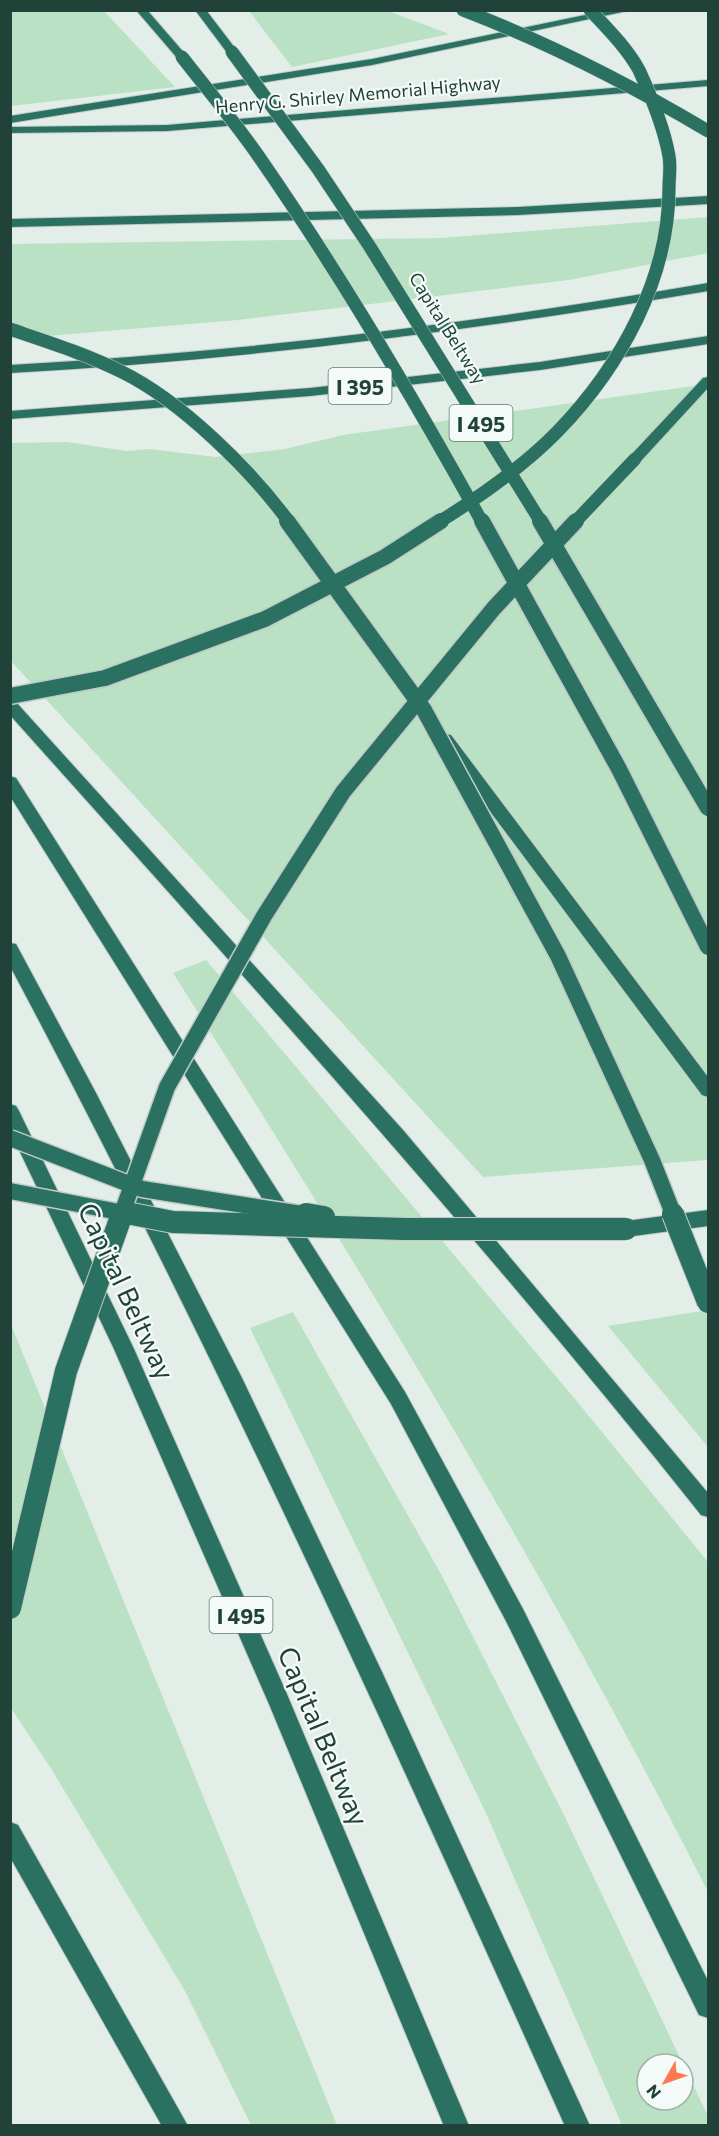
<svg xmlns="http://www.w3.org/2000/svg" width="719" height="2136" font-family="Commissioner,sans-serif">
  <rect width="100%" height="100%" fill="#e3eee9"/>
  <!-- green -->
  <path fill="#bae1c4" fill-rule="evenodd" d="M11,10L104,11L175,87L11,106Z
    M249,11H388L449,34L292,67Z
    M708,217V253L569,280L238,320L11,339V244L441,238Z
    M708,384V1160L483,1177L11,661L10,443L67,442L127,451L150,449L216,457L285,449L343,435Z
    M206,960L575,1399L708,1562V1892C548,1576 363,1272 173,973Z
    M708,1310V1447L608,1326Z
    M293,1312L441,1574L562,1811L708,2116V2125H622L486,1813L250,1328ZM647,2064H683V2100H647Z
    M10,1322L337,2125H251L185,1991L52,1770L11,1708Z"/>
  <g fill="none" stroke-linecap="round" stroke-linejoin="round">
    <defs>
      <path id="highway" d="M136,10H147L186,55V59H178Z
        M195,10H206L238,52L236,54H228Z
        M609,10H632L372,65L10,123V116L372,59Z
        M708,80V86L167,131L10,133V127L167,125Z
        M708,196V204L518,215L10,227V219L518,207Z
        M708,283V291C477,330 245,360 10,373V365C245,352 477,323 708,283Z
        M708,336V344L540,370L310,396L10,419V411L310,388L540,362Z
        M708,377V388L640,462H630L628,459L630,456L703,378Z
        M10,700L15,701L403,1130L708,1493V1517L701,1515C482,1239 245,978 10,715Z
        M445,734L451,735L708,1077V1097L702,1095L439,743L437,739L439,735Z
        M10,776L16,778L405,1392L523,1609L708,1981V2018L699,2015L507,1623L391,1404L10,796Z
        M10,943L16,944L96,1093L242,1378L382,1672L590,2126H565C389,1734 212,1345 10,966Z
        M10,1104L16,1106L19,1111L134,1349L286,1692L469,2126H444L269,1704L114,1349L10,1131Z
        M708,1210V1226L626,1237L619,1235L616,1229L619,1223L626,1221Z
        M10,1822L18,1825L188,2126H162L10,1857Z"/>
    </defs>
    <!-- highway casing -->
    <use href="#highway" stroke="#c1cac7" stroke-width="2"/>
    <!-- highway -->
    <use href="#highway" fill="#2a7161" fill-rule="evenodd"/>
    <defs>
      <path id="highway-bridge-far2" d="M463,10C549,43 629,84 708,131
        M232,52L318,169L370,247L541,522
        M182,57C207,89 234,121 257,154C339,272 413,397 482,522
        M10,329C48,342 86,354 122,372C181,401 250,469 289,522
        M439,522C481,496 523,467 558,431C620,367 669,279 669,188C669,178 671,166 669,156C664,128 651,96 639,70C627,48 607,28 590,10
        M575,522L635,459"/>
      <path id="highway-bridge-far1" d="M287,521L424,710L558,956L652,1160L674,1216
        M482,521L619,769L708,947
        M540,521L708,808
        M10,696L105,678L265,619L385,557L441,521
        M10,1138L142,1189L315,1216
        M10,1191L140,1216
        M121,1216L167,1087L264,916L343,792L494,608L576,521"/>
      <path id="highway-bridge" d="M132,1214L173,1222L404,1229H626
        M306,1214L324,1217
        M673,1214L708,1302
        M10,1608L66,1371L122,1214"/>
    </defs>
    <!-- highway-bridge-far2 casing -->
    <use href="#highway-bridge-far2" stroke="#c1cac7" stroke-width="14" stroke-linecap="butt"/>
    <!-- highway-bridge-far1 casing -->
    <use href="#highway-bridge-far1" stroke="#c1cac7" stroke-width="19" stroke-linecap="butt"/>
    <!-- highway-bridge casing -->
    <use href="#highway-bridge" stroke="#c1cac7" stroke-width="24" stroke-linecap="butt"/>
    <!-- highway-bridge-far2 -->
    <use href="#highway-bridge-far2" stroke="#2a7161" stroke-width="13"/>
    <!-- highway-bridge-far1 -->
    <use href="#highway-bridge-far1" stroke="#2a7161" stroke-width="16"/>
    <!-- highway-bridge -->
    <use href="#highway-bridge" stroke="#2a7161" stroke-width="22"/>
  </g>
  <g text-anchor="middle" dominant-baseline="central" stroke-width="4.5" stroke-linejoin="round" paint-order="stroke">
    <!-- far-street labels -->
    <g font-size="18" fill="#214238" stroke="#f4faf7">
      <text transform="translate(358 94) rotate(-5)">Henry G. Shirley Memorial Highway</text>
      <text transform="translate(448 328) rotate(58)">Capital Beltway</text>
    </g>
    <!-- shield labels -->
    <g fill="#f4faf7" stroke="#607971" stroke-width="1.5">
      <rect x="328.5" y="368" width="63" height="36" rx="4.5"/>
      <rect x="449.5" y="405" width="63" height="36" rx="4.5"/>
      <rect x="209.5" y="1597" width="63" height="36" rx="4.5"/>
    </g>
    <g font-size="21" font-weight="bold" fill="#214238">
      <text x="360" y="386">I 395</text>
      <text x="481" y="423">I 495</text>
      <text x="241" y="1615">I 495</text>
    </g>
    <!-- near-street labels -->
    <g font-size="27" fill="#214238" stroke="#f4faf7">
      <text transform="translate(127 1291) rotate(65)">Capital Beltway</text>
      <text transform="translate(324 1736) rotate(67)">Capital Beltway</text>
    </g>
  </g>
  <!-- border -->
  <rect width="719" height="2136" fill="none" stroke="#214238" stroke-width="24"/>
  <!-- north arrow -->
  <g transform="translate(665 2082) rotate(230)"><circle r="28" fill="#f4faf7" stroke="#a0b0ab" stroke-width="1.5"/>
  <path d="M0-4.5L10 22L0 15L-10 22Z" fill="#fe7851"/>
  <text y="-9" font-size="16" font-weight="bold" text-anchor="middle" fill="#214238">N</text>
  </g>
</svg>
